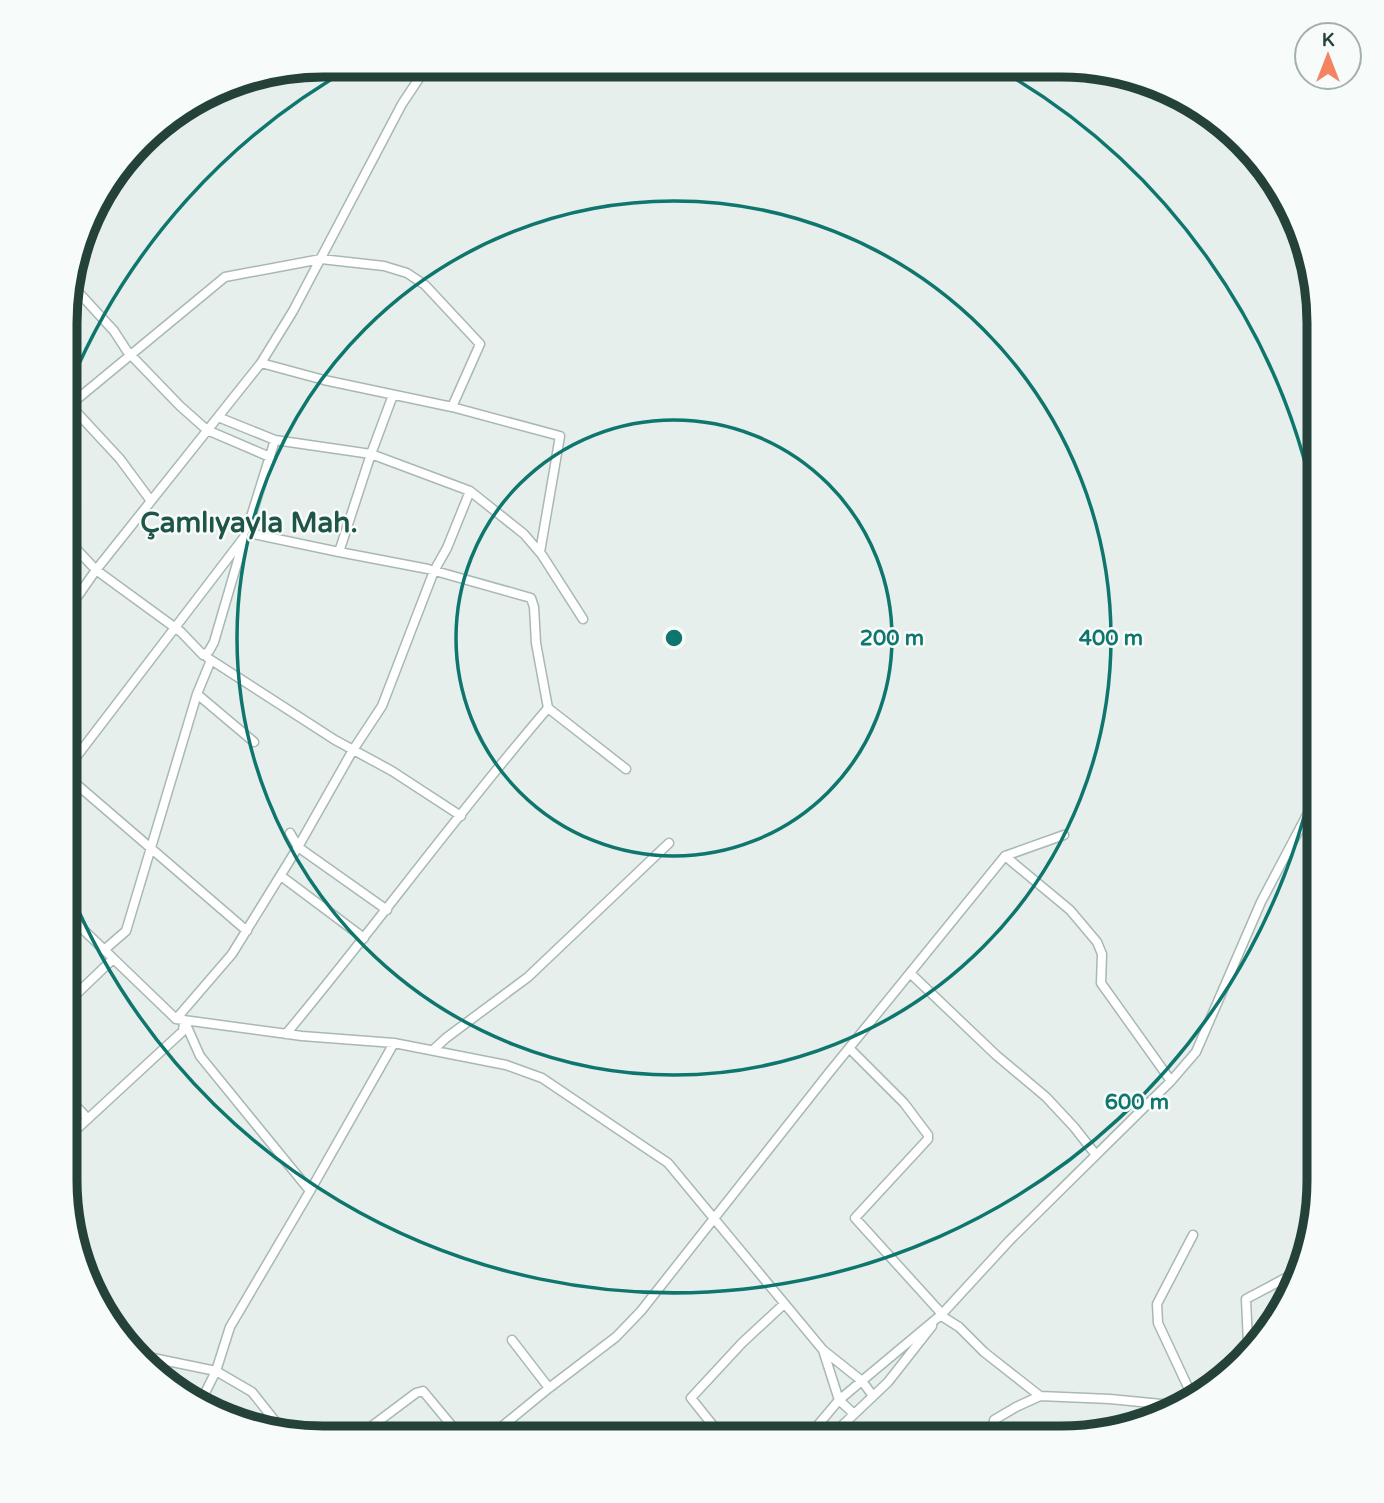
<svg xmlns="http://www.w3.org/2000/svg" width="1384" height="1503" font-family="'Varela Round',sans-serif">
  <rect width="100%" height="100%" fill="#e6efeb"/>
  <!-- green -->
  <path fill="#bfe0c8" d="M1149,86L1190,100L1213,121L1159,94Z"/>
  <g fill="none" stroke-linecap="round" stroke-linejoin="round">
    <defs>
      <path id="minor" d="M70,283L114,331L127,351L180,406L207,430L270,457
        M69,404L120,459L151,501
        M70,405L225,277L321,259L384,266L407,273L425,285L480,344L452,407L324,380L261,363
        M452,407L560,436L540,552
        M275,440L371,454L393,395
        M68,540L96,570L181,632L203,655L209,651L214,642L245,536L253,534L339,552L371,454L470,491L524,534L542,555L583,619
        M339,552L428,569L531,598L534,607L536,643L548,708L626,769
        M68,610L96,570L261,363L293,311L402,104L428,65
        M208,658L335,740L392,771L461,816
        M197,694L254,742
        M67,769L245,536L275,440L218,417
        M67,776L247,931
        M1005,856L1070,910L1097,942L1102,954L1101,983L1171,1081
        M281,876L364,938
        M387,910L298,847L353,750L382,706L434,571L447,548L470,491
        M67,914L176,1019L302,1036L394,1043L506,1065L542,1078L668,1163L823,1350L862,1381L873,1396
        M104,950L126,931L197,694L211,660
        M910,973L996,1055L1046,1097L1074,1127L1096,1155
        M66,1004L113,959
        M176,1019L232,954L298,847L290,833
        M184,1020L200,1056L310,1191
        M286,1034C375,927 457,814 548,708
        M849,1048L904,1103L928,1135V1139L855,1218L942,1314
        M433,1050L446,1038L528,977L669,843
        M66,1095L88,1119
        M66,1139L183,1031L184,1022
        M1193,1235L1157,1304L1158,1323L1194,1400
        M940,1315L959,1327L984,1352L1040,1396L1110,1399L1182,1406
        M512,1340L549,1388L616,1337L641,1311L828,1074L1005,856L1064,835
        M1250,1346L1248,1343L1246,1299L1295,1273
        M823,1350L839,1400L853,1413
        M143,1356L216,1371L252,1392L283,1431
        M199,1405L216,1371L230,1327L310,1191L394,1043
        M356,1438L416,1393L423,1391L462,1438
        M488,1438L549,1388
        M723,1438L691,1398L742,1343L784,1304
        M807,1438L839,1400L942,1314L1010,1240L1171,1081L1196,1052L1261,902L1319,792
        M829,1438L888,1382L932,1326
        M992,1438L994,1420L1016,1407L1040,1396"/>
    </defs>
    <!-- minor casing -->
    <use href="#minor" stroke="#a8b8b2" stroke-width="11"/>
    <!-- minor -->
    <use href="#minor" stroke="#fff" stroke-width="8"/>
  </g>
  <!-- distance rings -->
  <g fill="none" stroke="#0f766e" stroke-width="3.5">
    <circle cx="674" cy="638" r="218"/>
    <circle cx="674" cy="638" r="437"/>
    <path d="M1318 757A655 655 0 0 1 69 889M71 382A655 655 0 0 1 356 65M997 68A655 655 0 0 1 1318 519"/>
  </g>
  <g text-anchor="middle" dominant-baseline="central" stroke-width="5" stroke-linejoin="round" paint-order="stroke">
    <!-- district labels -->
    <g font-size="28" font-weight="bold" fill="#1f5548" stroke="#f7fbf9">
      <text x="249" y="523">Çamlıyayla Mah.</text>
    </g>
  </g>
  <!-- crop -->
  <path d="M0 0H1384V1503H0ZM323 77H1061A246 246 0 0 1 1307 323V1180A246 246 0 0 1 1061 1426H323A246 246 0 0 1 77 1180V323A246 246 0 0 1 323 77Z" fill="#f7fbf9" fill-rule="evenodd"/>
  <path fill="none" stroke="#24423a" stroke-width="9" d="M323 77H1061A246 246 0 0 1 1307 323V1180A246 246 0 0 1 1061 1426H323A246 246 0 0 1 77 1180V323A246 246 0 0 1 323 77Z"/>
  <circle cx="674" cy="638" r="10" fill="#0f766e" stroke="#f7fbf9" stroke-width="3.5"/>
  <g font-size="21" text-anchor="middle" font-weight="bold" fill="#0f766e" stroke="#f7fbf9" stroke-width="5" stroke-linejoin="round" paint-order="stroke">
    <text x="892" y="645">200 m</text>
    <text x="1111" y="645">400 m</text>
    <text x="1137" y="1109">600 m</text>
  </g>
  <!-- north arrow -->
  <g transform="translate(1328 56)"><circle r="33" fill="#f7fbf9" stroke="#a3b1ad" stroke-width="2"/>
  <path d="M0-5L12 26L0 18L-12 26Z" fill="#f4845f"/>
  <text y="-10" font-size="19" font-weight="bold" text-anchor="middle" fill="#24423a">K</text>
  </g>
</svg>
